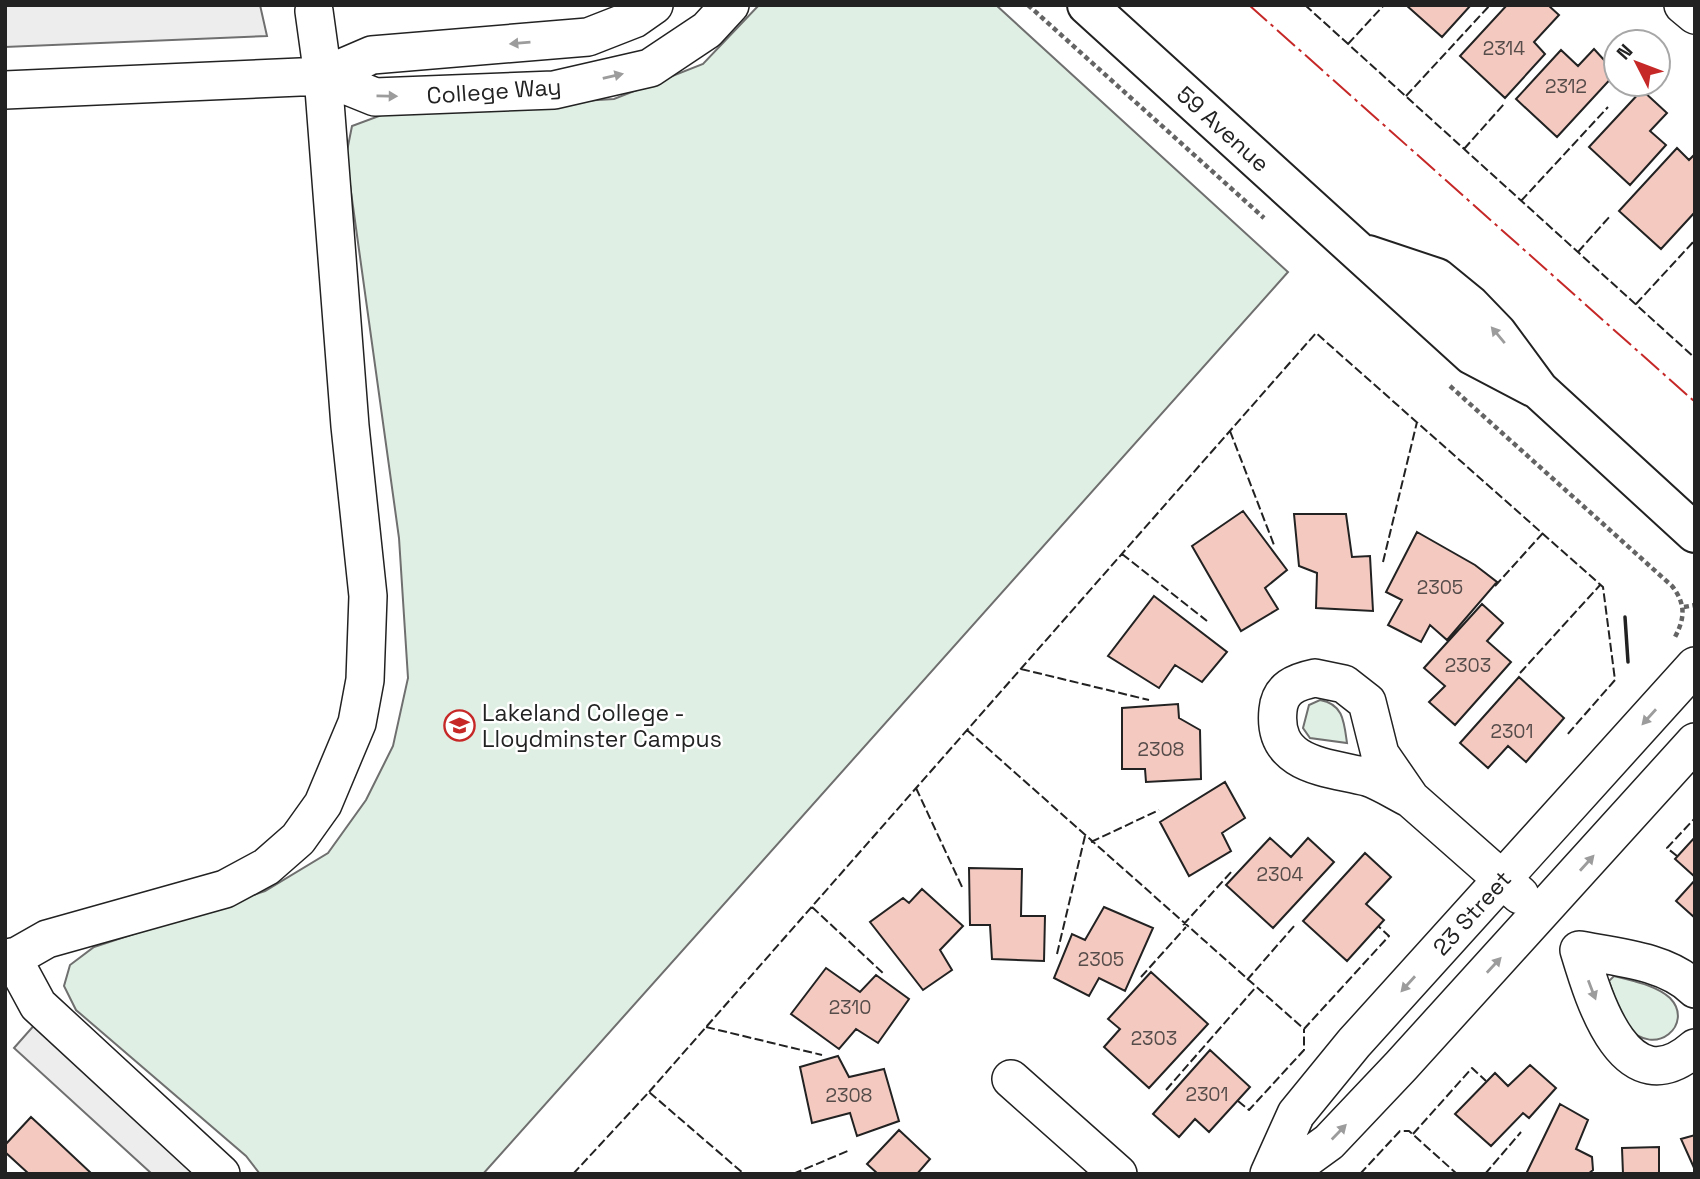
<svg xmlns="http://www.w3.org/2000/svg" width="1700" height="1179" font-family="'Space Grotesk',sans-serif">
  <rect width="100%" height="100%" fill="#fff"/>
  <!-- green -->
  <path fill="#e0efe3" stroke="#6f6f6f" stroke-width="2" d="M759,5H996L1288,272L483,1174H260L246,1156L76,1010L64,986L70,965L94,947L265,891L328,853L366,800L393,746L408,678L399,538L346,156L352,126L387,113L614,99L703,64Z
    M1320,700C1343,704 1344,721 1347,743L1310,738L1303,728L1309,705Z
    M1614,976C1632,981 1656,985 1670,998C1695,1024 1655,1059 1628,1027C1619,1016 1614,995 1609,981Z"/>
  <!-- parking -->
  <path fill="#ededed" stroke="#6f6f6f" stroke-width="2" d="M5,5H260L267,36L5,47Z
    M45,1013L221,1174H152L14,1048Z"/>
  <!-- building -->
  <path fill="#f3c9c0" stroke="#222" stroke-width="2" d="M1406,5H1471L1442,37Z
    M1507,5H1548L1559,15L1534,42L1545,54L1505,98L1460,56Z
    M1594,49L1616,73L1557,137L1516,99L1561,50L1578,66Z
    M1642,90L1667,113L1650,131L1666,145L1630,185L1589,147Z
    M1677,148L1689,160L1695,154V212L1661,249L1619,211Z
    M1243,511L1287,570L1265,588L1278,609L1241,631L1192,546Z
    M1294,514H1346L1352,557L1370,556L1373,611L1316,608L1317,573L1299,566Z
    M1417,532L1475,565L1497,582L1447,640L1430,625L1421,642L1388,625L1402,600L1386,592Z
    M1154,596L1227,652L1202,682L1175,665L1159,688L1108,656Z
    M1482,604L1503,623L1487,641L1511,662L1455,725L1429,702L1445,686L1424,668Z
    M1519,677L1564,718L1526,762L1508,746L1488,768L1460,743Z
    M1178,704L1179,718L1200,730L1201,779L1146,782L1145,769H1122V708Z
    M1225,782L1245,818L1222,833L1231,851L1189,876L1160,822Z
    M1695,837V877L1675,859Z
    M1270,838L1291,857L1308,838L1334,862L1273,928L1226,885Z
    M1365,853L1391,877L1366,904L1384,920L1347,961L1303,921Z
    M969,868L1022,869L1021,916H1045L1044,961L992,959L990,925H970Z
    M1695,880V918L1676,901Z
    M922,889L963,926L940,950L952,970L923,990L870,922L903,898L909,903Z
    M1104,907L1153,928L1125,991L1099,978L1089,996L1054,978L1072,934L1085,940Z
    M826,968L860,992L876,975L909,999L878,1043L856,1029L839,1049L791,1014Z
    M1151,972L1208,1024L1149,1088L1104,1047L1120,1029L1108,1019Z
    M1210,1050L1250,1087L1209,1132L1195,1119L1179,1137L1153,1114Z
    M838,1056L849,1077L884,1069L899,1121L857,1136L850,1113L812,1123L800,1067Z
    M1530,1065L1556,1088L1529,1118L1523,1113L1491,1146L1455,1114L1495,1073L1508,1086Z
    M1560,1104L1588,1120L1576,1149L1592,1157L1593,1170L1588,1174H1526Z
    M31,1117L44,1129L92,1174H29L5,1152V1145Z
    M899,1130L930,1159L917,1174H878L867,1164Z
    M1695,1135V1170L1681,1139Z
    M1659,1147V1174H1623L1622,1148Z"/>
  <g fill="none" stroke-linecap="round" stroke-linejoin="round">
    <defs>
      <path id="minor" d="M1683,5L1695,15
        M323,76L375,97L554,90L650,68L707,30L730,5
        M5,90L323,76L372,55L588,37L634,19L654,5
        M1315,678L1344,684L1367,702L1380,754L1411,799C1397,792 1382,782 1367,777C1329,767 1272,767 1278,710C1280,688 1296,682 1315,678Z
        M1411,799L1520,895
        M12,957L38,1005L221,1174
        M5,963L47,939L225,889L266,867L298,839L323,804L357,723L365,680L368,596L350,426L323,76L314,11
        M1695,989C1667,961 1616,957 1579,950C1594,1000 1626,1108 1695,1048
        M1011,1079L1118,1174
        M1269,1174L1296,1114L1354,1043L1695,666
        M1285,1174L1329,1142L1401,1066L1695,742"/>
      <path id="major" d="M1087,5L1472,355L1539,390
        M1368,255L1437,278L1470,305L1497,333L1539,390L1695,533"/>
    </defs>
    <!-- minor casing -->
    <use href="#minor" stroke="#222" stroke-width="40"/>
    <!-- major casing -->
    <use href="#major" stroke="#222" stroke-width="42"/>
    <!-- path -->
    <path stroke="#646464" stroke-width="4.5" stroke-dasharray="5 3.5" stroke-linecap="butt" d="M1028,5L1264,218
      M1450,386L1672,586C1686,604 1685,618 1675,637
      M1684,607L1695,605"/>
    <!-- minor -->
    <use href="#minor" stroke="#fff" stroke-width="37"/>
    <!-- major -->
    <use href="#major" stroke="#fff" stroke-width="38"/>
    <!-- fence -->
    <path stroke="#222" stroke-width="2" stroke-dasharray="9 3.5" stroke-linecap="butt" d="M1305,5L1695,358
      M1348,44L1384,5
      M1406,96L1490,5
      M1464,149L1504,104
      M1521,201L1608,107
      M1578,252L1611,215
      M1636,304L1695,240
      M1230,431L1274,545
      M1122,554L1207,621
      M1383,562L1417,422
      M1495,586L1543,533
      M1021,669L1149,700
      M1520,673L1601,584
      M967,730L1304,1029L1389,936L1378,926
      M916,788L963,889
      M1091,842L1159,810
      M1677,856L1667,848L1695,818
      M812,907L884,974
      M1183,925L1232,871
      M1057,954L1085,836
      M1141,977L1186,927
      M1247,980L1295,925
      M706,1027L822,1055
      M1166,1090L1256,987
      M649,1092L1316,333L1603,587L1615,680L1566,736
      M1238,1101L1249,1110L1304,1050V1029
      M1413,1134L1472,1068L1486,1081
      M573,1174L649,1092L744,1174
      M793,1174L850,1150
      M1360,1174L1400,1131H1409L1457,1174
      M1485,1174L1521,1132"/>
    <!-- wall -->
    <path stroke="#222" stroke-width="3.5" d="M1625,617L1628,662"/>
    <!-- power -->
    <path stroke="#c62828" stroke-width="2" stroke-dasharray="24 5 3.5 5" stroke-linecap="butt" d="M1249,5L1695,402"/>
  </g>
  <!-- one-way arrows -->
  <defs><path id="oneway-solid" d="M-6-.8H1V-3.2L6.5 0L1 3.2V.8H-6Z" transform="scale(1.75)"/></defs>
  <g fill="#9c9c9c">
    <use href="#oneway-solid" transform="translate(520 43) rotate(175)"/>
    <use href="#oneway-solid" transform="translate(613 76) rotate(-13)"/>
    <use href="#oneway-solid" transform="translate(387 96) rotate(1)"/>
    <use href="#oneway-solid" transform="translate(1498 335) rotate(-130)"/>
    <use href="#oneway-solid" transform="translate(1649 717) rotate(132)"/>
    <use href="#oneway-solid" transform="translate(1587 863) rotate(-48)"/>
    <use href="#oneway-solid" transform="translate(1494 965) rotate(-47)"/>
    <use href="#oneway-solid" transform="translate(1408 984) rotate(132)"/>
    <use href="#oneway-solid" transform="translate(1592 990) rotate(69)"/>
    <use href="#oneway-solid" transform="translate(1339 1132) rotate(-46)"/>
  </g>
  <!-- icons -->
  <defs>
    <symbol id="university-ring" viewBox="-11 -11 22 22"><circle r="9.5" fill="#fff" stroke="#c62828" stroke-width="1.5"/><path d="M0-5L7-2L0 1L-7-2ZM-4 1L0 2.5L4 1V4Q0 6-4 4Z" fill="#c62828"/></symbol>
  </defs>
  <g fill-rule="evenodd">
    <use href="#university-ring" x="442" y="708" width="35" height="35"/>
  </g>
  <g text-anchor="middle" dominant-baseline="central" stroke-width="5" stroke-linejoin="round" paint-order="stroke">
    <!-- number labels -->
    <g font-size="19" fill="#564c4a">
      <text x="1504" y="48">2314</text>
      <text x="1566" y="86">2312</text>
      <text x="1440" y="587">2305</text>
      <text x="1468" y="665">2303</text>
      <text x="1512" y="731">2301</text>
      <text x="1161" y="749">2308</text>
      <text x="1280" y="874">2304</text>
      <text x="1101" y="959">2305</text>
      <text x="850" y="1007">2310</text>
      <text x="1154" y="1038">2303</text>
      <text x="1207" y="1094">2301</text>
      <text x="849" y="1095">2308</text>
    </g>
    <!-- street labels -->
    <g font-size="23" fill="#222" stroke="#fff">
      <text transform="translate(494 91) rotate(-4)">College Way</text>
      <text transform="translate(1223 129) rotate(42)">59 Avenue</text>
      <text transform="translate(1472 913) rotate(-48)">23 Street</text>
    </g>
    <!-- poi labels -->
    <g font-size="23" fill="#222" stroke="#fff" text-anchor="start">
      <text x="482" y="713">Lakeland College -<tspan x="482" dy="26">Lloydminster Campus</tspan></text>
    </g>
  </g>
  <!-- border -->
  <rect width="1700" height="1179" fill="none" stroke="#222222" stroke-width="14"/>
  <!-- north arrow -->
  <g transform="translate(1637 63) rotate(312)"><circle r="33" fill="#ffffff" stroke="#a7a7a7" stroke-width="2"/>
  <path d="M0-5L12 26L0 18L-12 26Z" fill="#c62828"/>
  <text y="-10" font-size="19" font-weight="bold" text-anchor="middle" fill="#222222">N</text>
  </g>
</svg>
